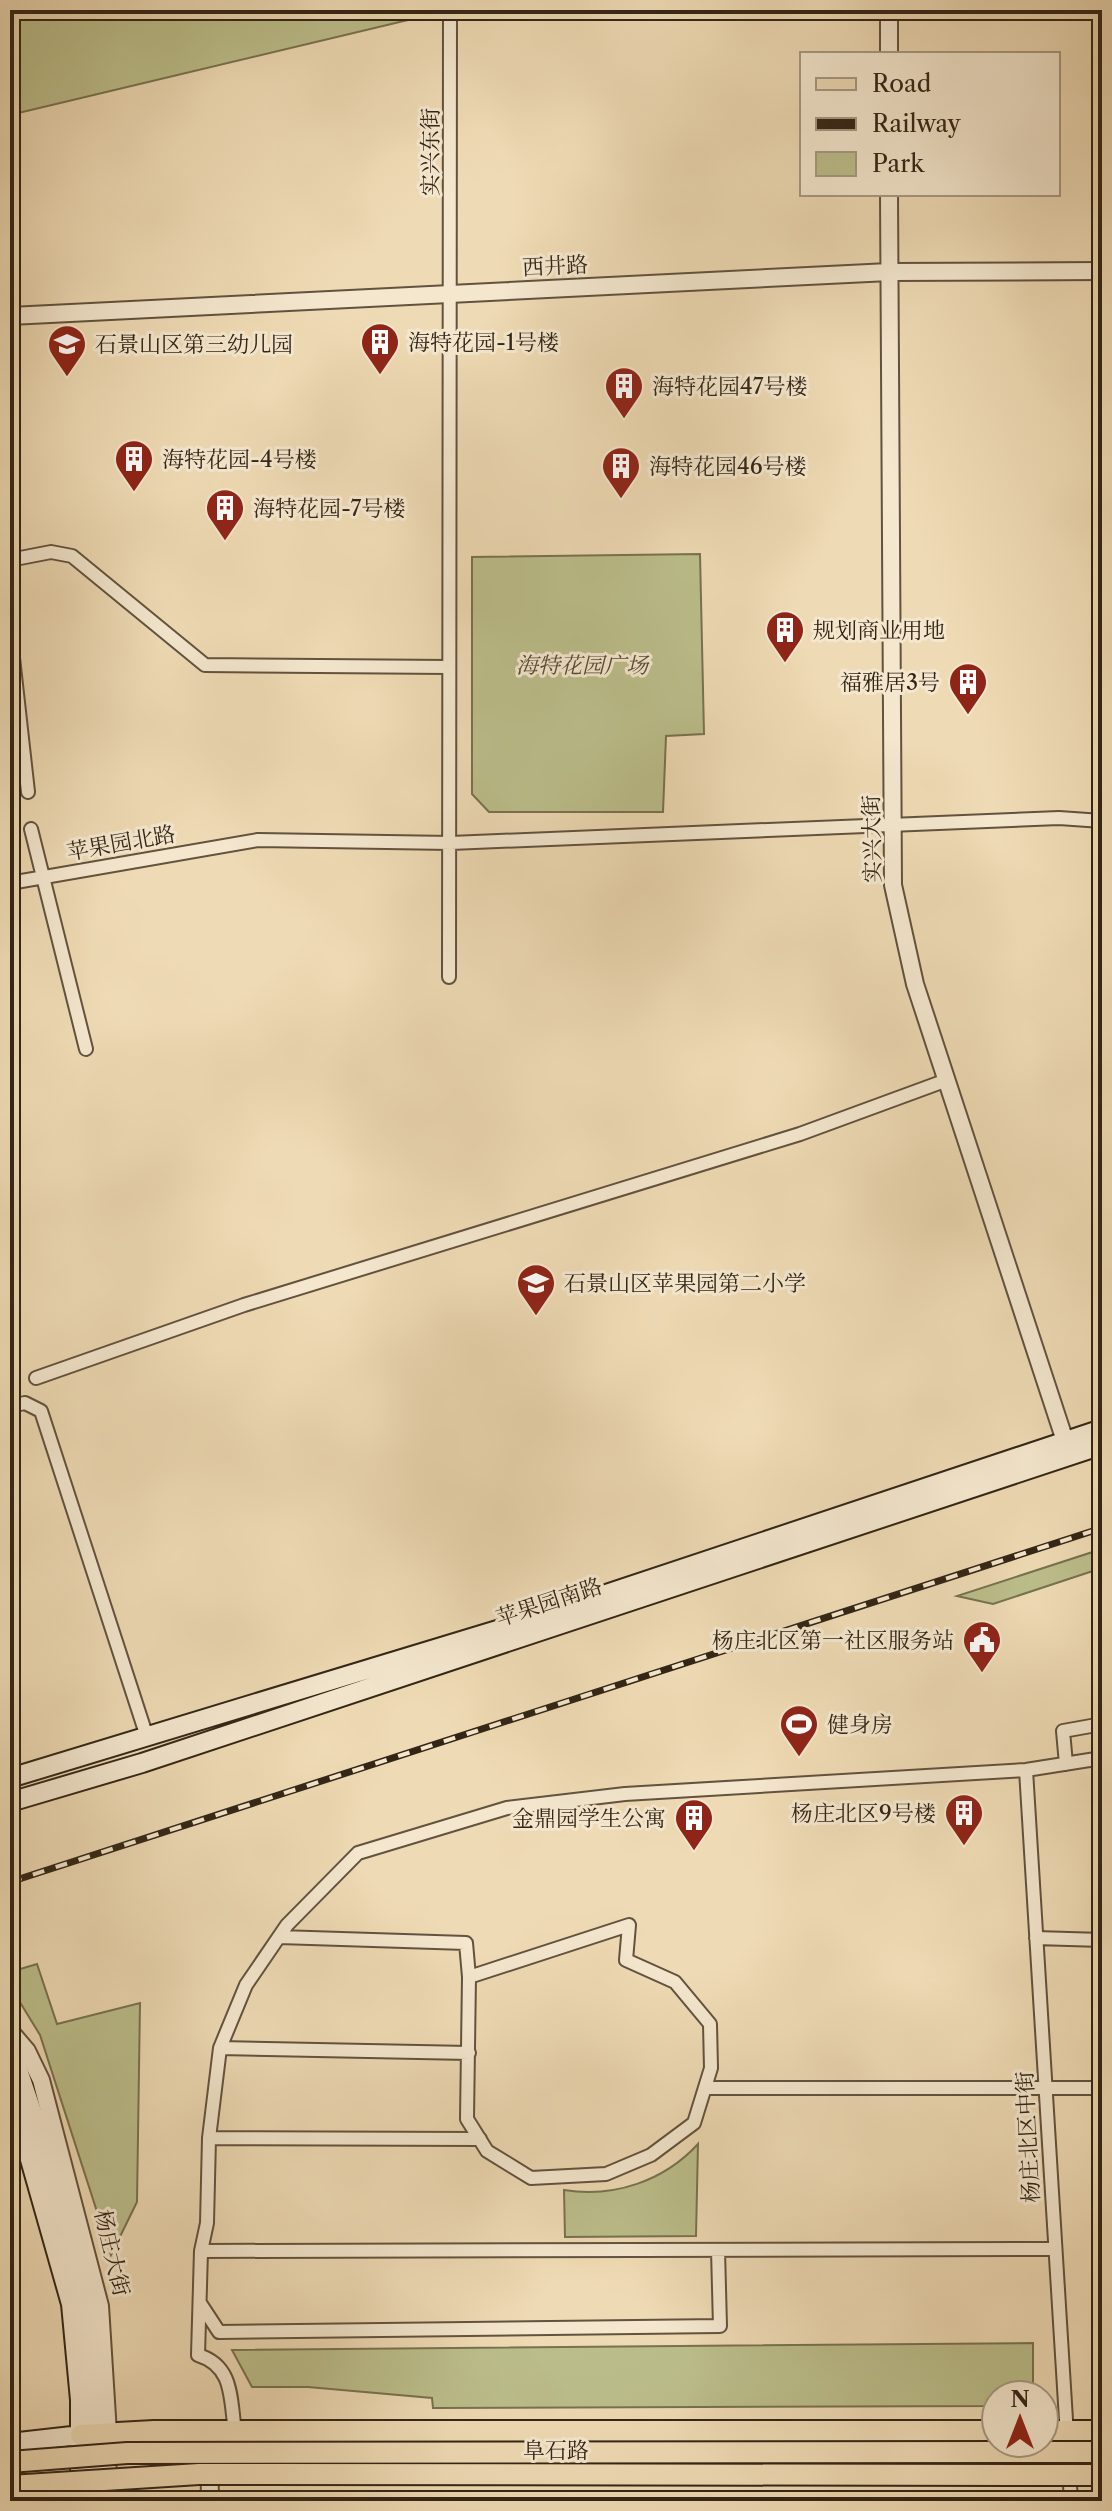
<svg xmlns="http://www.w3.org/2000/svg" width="1112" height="2511" font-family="'Libre Caslon Text','Noto Serif SC',serif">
  <rect width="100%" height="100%" fill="#eedab4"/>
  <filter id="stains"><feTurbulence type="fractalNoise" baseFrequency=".0025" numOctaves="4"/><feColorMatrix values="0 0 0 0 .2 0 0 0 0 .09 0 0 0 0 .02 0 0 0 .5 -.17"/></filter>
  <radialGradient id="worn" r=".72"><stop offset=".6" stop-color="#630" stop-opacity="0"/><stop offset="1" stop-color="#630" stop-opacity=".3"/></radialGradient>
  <!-- green -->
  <path fill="#bbbe8b" stroke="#777250" stroke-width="2" d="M10,10H450L10,115Z
    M700,554L704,734L666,736L663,812H489L472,794V557Z
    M1102,1549V1568L993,1604L957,1596Z
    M37,1964L57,2024L140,2003L137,2202L111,2255L40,2035L10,1986V1972Z
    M698,2144L696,2236L565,2237L564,2190C614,2198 664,2181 698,2144Z
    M1033,2343V2395H996V2406L433,2408L432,2398L308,2387H252L232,2350Z"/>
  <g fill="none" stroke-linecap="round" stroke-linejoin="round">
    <defs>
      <path id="minor" d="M10,566L15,559L51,552L72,556L205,665L449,667
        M10,631L28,792
        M31,829L86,1049
        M10,883L258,840L451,843L1059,818L1102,821
        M449,977L450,10
        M36,1378L244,1305L800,1134L947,1080
        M10,1406L25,1403L41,1411L147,1737
        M1066,1764L1063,1731L1102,1724
        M1026,1770L1071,2501
        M629,1925L626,1960L675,1982L710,2024L711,2068L694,2123L651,2155L606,2174L531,2178L487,2151L467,2119L469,1977Z
        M279,1937L466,1943L469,1977
        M1036,1938L1102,1940
        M220,2048L469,2053
        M706,2088H1102
        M209,2138L480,2139
        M201,2251L207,2223L209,2138L220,2048L246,1985L287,1925L358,1853L507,1808L625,1794L1026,1770L1102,1758
        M200,2303L219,2332L720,2326L718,2250
        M235,2431C230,2399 234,2366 198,2355L201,2251L1054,2249"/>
      <path id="tertiary" d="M889,10V54
        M889,194L893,885L915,984L1069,1453
        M10,316L889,272L1102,271
        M10,2031L27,2051L41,2080L100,2306L108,2433L107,2501
        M209,2441L210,2501"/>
      <path id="secondary" d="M10,1778L507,1627L1102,1429
        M10,1802L142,1763L1102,1445
        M10,2046L44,2147L86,2310L94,2434L92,2501
        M10,2089L71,2304L80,2400V2493
        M10,2443L81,2435"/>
      <path id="primary" d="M1044,2431H1102
        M81,2435L154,2431H996"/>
    </defs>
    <!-- minor casing -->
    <use href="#minor" stroke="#62523e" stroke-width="16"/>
    <!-- tertiary casing -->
    <use href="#tertiary" stroke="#62523e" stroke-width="20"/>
    <!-- secondary casing -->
    <use href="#secondary" stroke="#332516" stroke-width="22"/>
    <!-- primary casing -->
    <use href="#primary" stroke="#332516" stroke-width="24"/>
    <!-- minor -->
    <use href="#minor" stroke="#f4e7ce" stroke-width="12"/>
    <!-- tertiary -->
    <use href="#tertiary" stroke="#f4e7ce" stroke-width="16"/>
    <!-- secondary -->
    <use href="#secondary" stroke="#f4e7ce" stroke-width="18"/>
    <!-- primary -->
    <use href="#primary" stroke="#eedab4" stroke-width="20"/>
    <defs>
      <path id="rail" d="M10,1882L1102,1528"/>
    </defs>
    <!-- rail casing -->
    <use href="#rail" stroke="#332516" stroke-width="7"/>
    <!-- rail -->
    <use href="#rail" stroke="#f4e7ce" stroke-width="4" stroke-dasharray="12" stroke-linecap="butt"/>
    <defs>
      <path id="trunk-bridge" d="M10,2462L127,2453L1102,2452
        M10,2486L199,2474L1102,2475"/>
    </defs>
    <!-- trunk-bridge casing -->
    <use href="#trunk-bridge" stroke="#332516" stroke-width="24" stroke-linecap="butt"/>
    <!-- trunk-bridge -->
    <use href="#trunk-bridge" stroke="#eedab4" stroke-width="20"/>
  </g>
  <!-- icons -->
  <defs>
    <symbol id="building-pin" viewBox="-11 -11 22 30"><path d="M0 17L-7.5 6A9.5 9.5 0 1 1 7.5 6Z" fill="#8f2418" stroke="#f4e7ce"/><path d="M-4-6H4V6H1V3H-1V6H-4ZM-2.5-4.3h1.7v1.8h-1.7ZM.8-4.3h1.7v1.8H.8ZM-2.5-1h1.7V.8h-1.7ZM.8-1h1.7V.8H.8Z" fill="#fff"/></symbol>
    <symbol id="school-pin" viewBox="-11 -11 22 30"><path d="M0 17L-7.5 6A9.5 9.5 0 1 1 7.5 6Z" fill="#8f2418" stroke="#f4e7ce"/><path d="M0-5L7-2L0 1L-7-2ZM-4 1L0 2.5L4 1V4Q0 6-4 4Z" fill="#fff"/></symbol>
    <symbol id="civic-pin" viewBox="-11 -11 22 30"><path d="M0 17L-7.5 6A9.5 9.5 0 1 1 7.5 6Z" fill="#8f2418" stroke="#f4e7ce"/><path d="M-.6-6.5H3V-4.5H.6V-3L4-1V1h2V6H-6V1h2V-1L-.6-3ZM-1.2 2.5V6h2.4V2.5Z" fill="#fff"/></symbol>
    <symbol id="stadium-pin" viewBox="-11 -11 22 30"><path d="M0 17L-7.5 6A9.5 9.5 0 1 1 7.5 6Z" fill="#8f2418" stroke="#f4e7ce"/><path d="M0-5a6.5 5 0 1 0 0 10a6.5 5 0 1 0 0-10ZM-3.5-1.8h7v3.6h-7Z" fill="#fff"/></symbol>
  </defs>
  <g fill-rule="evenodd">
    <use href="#building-pin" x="358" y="320" width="44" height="60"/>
    <use href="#school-pin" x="45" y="322" width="44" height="60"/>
    <use href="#building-pin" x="602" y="364" width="44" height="60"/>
    <use href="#building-pin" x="112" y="437" width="44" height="60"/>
    <use href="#building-pin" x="599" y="444" width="44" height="60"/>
    <use href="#building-pin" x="203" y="486" width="44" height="60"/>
    <use href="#building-pin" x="763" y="608" width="44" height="60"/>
    <use href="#building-pin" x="946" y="660" width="44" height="60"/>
    <use href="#school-pin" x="514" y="1261" width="44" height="60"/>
    <use href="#civic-pin" x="960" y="1618" width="44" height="60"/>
    <use href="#stadium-pin" x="777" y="1702" width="44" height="60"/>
    <use href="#building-pin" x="942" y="1791" width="44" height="60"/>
    <use href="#building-pin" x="672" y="1796" width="44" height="60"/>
  </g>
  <g text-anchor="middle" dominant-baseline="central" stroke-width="6" stroke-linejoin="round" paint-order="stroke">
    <!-- street labels -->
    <g font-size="22" fill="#332516" stroke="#f4e7ce">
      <text transform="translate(430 152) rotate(-90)">实兴东街</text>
      <text transform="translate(555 266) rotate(-3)">西井路</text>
      <text transform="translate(872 839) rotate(-91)">实兴大街</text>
      <text transform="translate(121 843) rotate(-10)">苹果园北路</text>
      <text transform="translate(549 1602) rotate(-18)">苹果园南路</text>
      <text transform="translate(1028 2137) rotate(-93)">杨庄北区中街</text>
      <text transform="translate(112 2253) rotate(77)">杨庄大街</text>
      <text x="556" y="2450">阜石路</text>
    </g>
    <!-- poi labels -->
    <g font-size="22" fill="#332516" stroke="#f4e7ce" text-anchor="start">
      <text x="408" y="342">海特花园-1号楼</text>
      <text x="95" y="344">石景山区第三幼儿园</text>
      <text x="652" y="386">海特花园47号楼</text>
      <text x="162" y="459">海特花园-4号楼</text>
      <text x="649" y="466">海特花园46号楼</text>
      <text x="253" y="508">海特花园-7号楼</text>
      <text x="813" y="630">规划商业用地</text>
      <text x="940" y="682" text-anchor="end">福雅居3号</text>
      <text x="564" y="1283">石景山区苹果园第二小学</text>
      <text x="954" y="1640" text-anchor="end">杨庄北区第一社区服务站</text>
      <text x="827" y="1724">健身房</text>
      <text x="936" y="1813" text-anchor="end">杨庄北区9号楼</text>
      <text x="666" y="1818" text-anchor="end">金鼎园学生公寓</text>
    </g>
    <!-- park labels -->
    <g font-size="22" font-style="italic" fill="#554b33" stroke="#f4e7ce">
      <text x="582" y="665">海特花园广场</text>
    </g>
  </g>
  <!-- margin -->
  <rect width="1112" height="2511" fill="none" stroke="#eedab4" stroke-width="40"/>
  <rect x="12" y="12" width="1088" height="2487" fill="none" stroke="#332516" stroke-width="4"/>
  <rect x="20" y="20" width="1072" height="2471" fill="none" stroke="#332516" stroke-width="2"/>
  <!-- legend -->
  <rect x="800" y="52" width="260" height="144" fill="#f4e7ce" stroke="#a79984" stroke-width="2"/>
  <rect x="816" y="78" width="40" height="12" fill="#eedab4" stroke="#a79984" stroke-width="2"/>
  <text x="872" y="92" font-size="24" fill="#332516">Road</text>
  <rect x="816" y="118" width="40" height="12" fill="#332516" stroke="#a79984" stroke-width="2"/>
  <text x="872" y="132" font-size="24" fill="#332516">Railway</text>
  <rect x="816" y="152" width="40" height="24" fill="#bbbe8b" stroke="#a79984" stroke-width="2"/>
  <text x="872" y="172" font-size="24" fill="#332516">Park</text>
  <!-- north arrow -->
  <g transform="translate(1020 2419)"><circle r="38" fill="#f4e7ce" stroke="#a79984" stroke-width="2"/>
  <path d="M0-6L14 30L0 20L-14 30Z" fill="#8f2418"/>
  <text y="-12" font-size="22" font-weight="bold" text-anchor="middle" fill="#332516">N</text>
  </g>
  <rect width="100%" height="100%" filter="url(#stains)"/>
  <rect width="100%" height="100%" fill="url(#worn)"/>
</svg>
